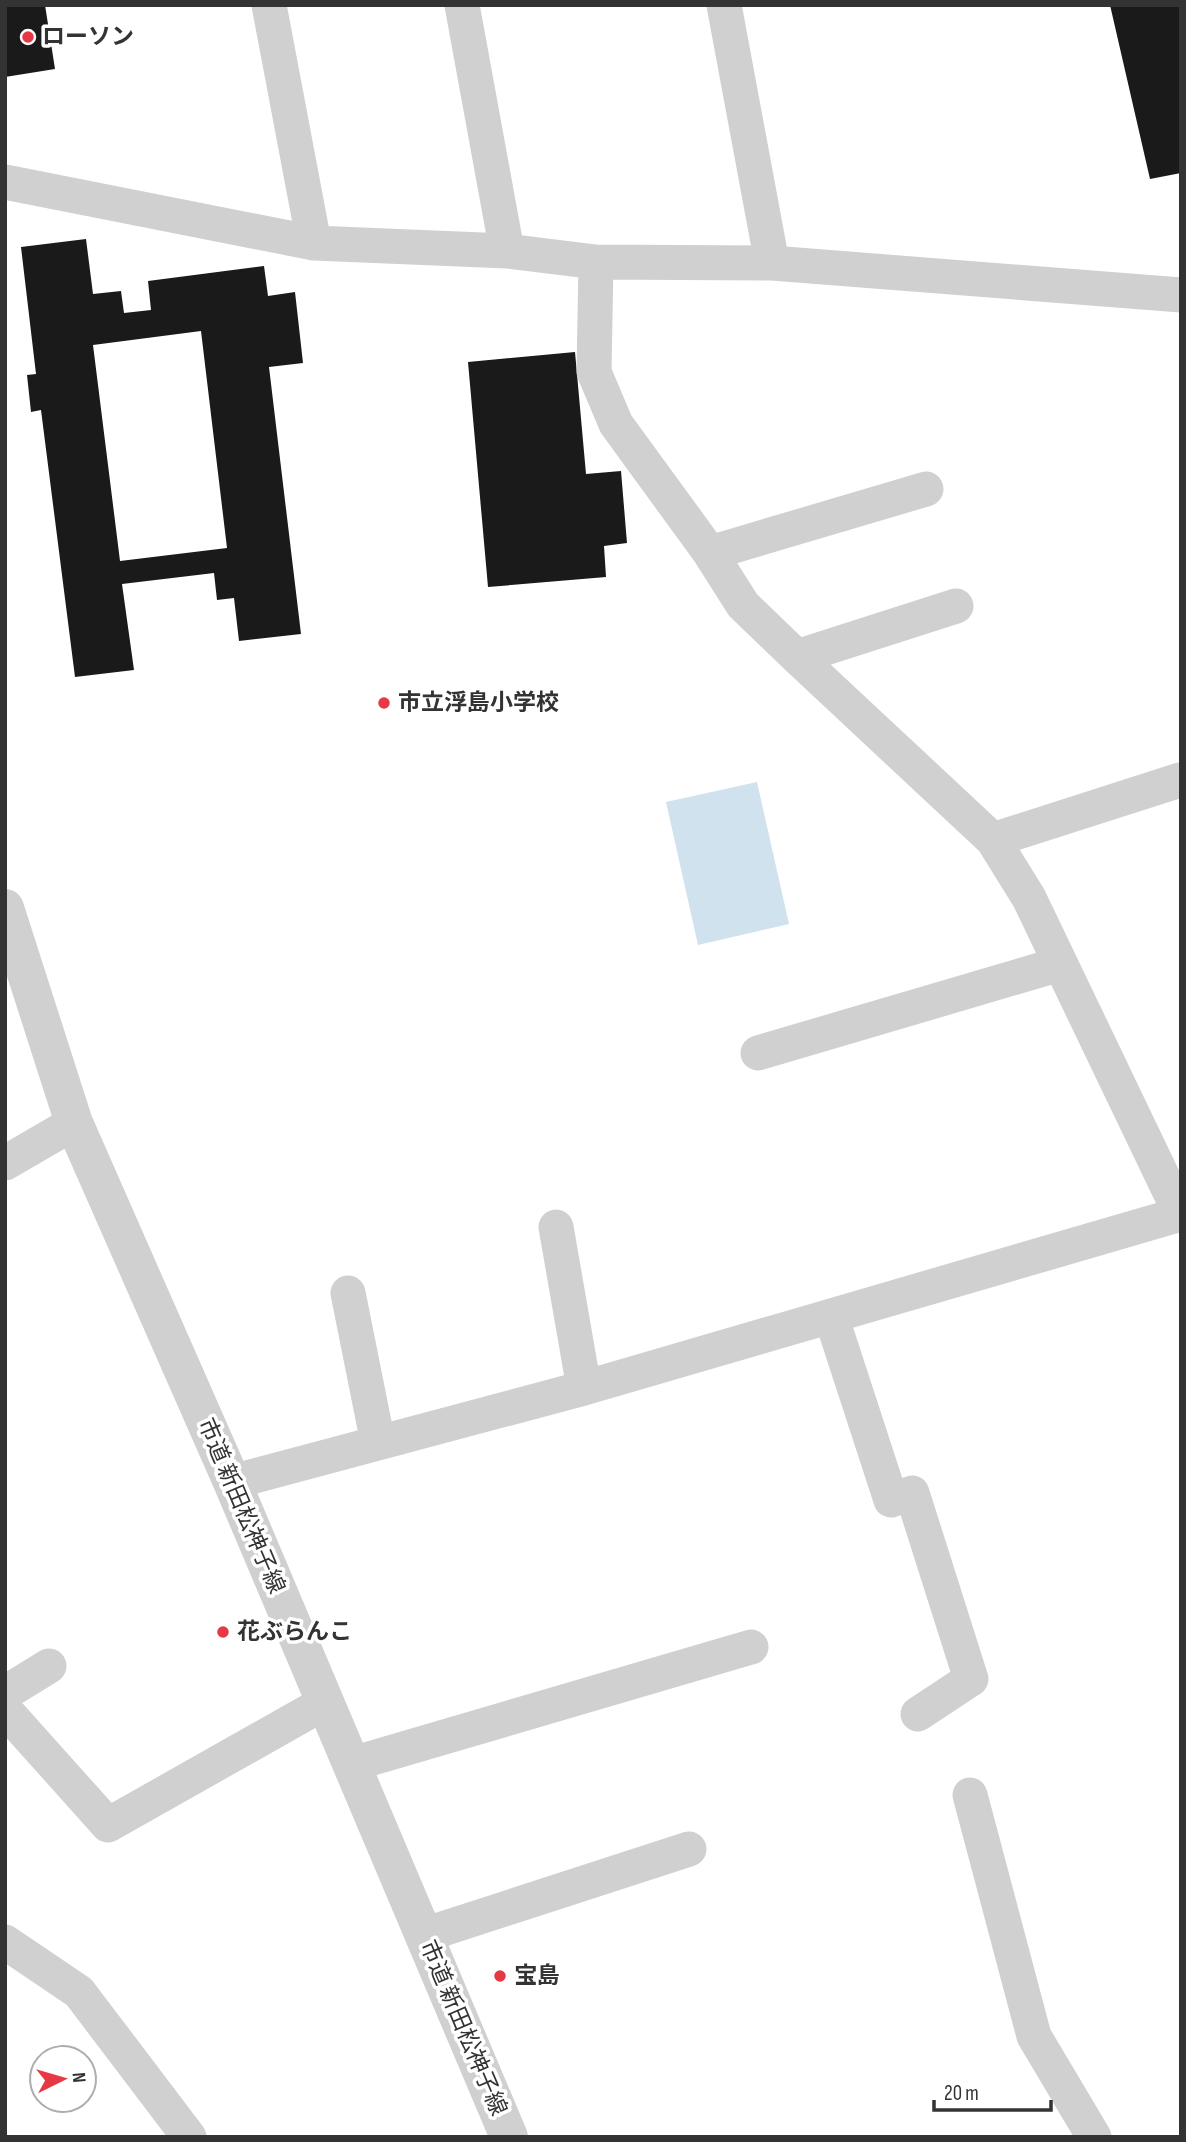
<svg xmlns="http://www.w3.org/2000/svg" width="1186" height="2142" font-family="'Sofia Sans Condensed','Noto Sans JP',sans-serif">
  <rect width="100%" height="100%" fill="#fff"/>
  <!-- water -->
  <path fill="#cfe2ee" d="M757,782L789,924L698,945L666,802Z"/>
  <!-- building -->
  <path fill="#1a1a1a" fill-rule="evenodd" d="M5,5H45L55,69L5,77Z
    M1110,5H1181V173L1150,179Z
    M86,239L93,294L121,291L124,313L151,310L148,281L264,266L268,296L295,292L303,363L269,367L301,634L239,641L234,598L217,600L214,573L122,584L134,670L75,677L41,410L31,412L27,375L36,374L21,247ZM201,331L227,548L120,561L93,345Z
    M575,352L586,474L621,471L627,543L604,546L606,577L488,587L468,362Z"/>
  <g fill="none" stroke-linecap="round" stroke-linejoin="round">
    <!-- minor -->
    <path stroke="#d0d0d0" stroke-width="35" d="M269,5L314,243
      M462,5L507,251
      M724,5L772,263
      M5,182L314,243L507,251L596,262L772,263L1181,295
      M596,262L594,372L616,424L710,553L743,605L797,657L993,840L1029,898L1181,1215
      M710,553L926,489
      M797,657L956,606
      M993,840L1180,780
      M758,1053L1060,964
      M5,1163L74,1123
      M556,1227L584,1388
      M348,1293L378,1443
      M831,1316L891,1500L912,1493L971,1679L918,1714
      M232,1482L584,1388L1181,1214
      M5,1693L49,1666
      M5,1710L108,1825L324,1703
      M352,1764L751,1647
      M970,1795L1034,2036L1094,2137
      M424,1935L689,1849
      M5,1942L79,1992L189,2137"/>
    <!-- tertiary -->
    <path stroke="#d0d0d0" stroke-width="38" d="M5,908L74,1123L232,1482L509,2137"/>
  </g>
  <!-- markers -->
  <g fill="#e63946" stroke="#fff" stroke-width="2.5">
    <circle cx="28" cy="37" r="7"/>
    <circle cx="384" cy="703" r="7"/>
    <circle cx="223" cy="1632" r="7"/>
    <circle cx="500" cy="1976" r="7"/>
  </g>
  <g text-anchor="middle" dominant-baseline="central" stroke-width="7" stroke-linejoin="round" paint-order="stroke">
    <!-- poi labels -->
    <g font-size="23" font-weight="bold" fill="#333" stroke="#fff" text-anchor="start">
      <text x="42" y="37">ローソン</text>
      <text x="398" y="703">市立浮島小学校</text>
      <text x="237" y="1632">花ぶらんこ</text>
      <text x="514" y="1976">宝島</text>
    </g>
    <!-- street labels -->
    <g font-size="23" fill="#333" stroke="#fff">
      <text transform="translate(241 1506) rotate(67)">市道 新田松神子線</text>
      <text transform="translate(463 2028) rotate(67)">市道 新田松神子線</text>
    </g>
  </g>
  <!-- border -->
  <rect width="1186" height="2142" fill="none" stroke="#333333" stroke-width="14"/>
  <!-- north arrow -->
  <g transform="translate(63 2079) rotate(85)"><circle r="33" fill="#ffffff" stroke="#adadad" stroke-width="2"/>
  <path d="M0-5L12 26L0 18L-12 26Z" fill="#e63946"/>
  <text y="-10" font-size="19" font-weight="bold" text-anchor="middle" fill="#333333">N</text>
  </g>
  <!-- scale -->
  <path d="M934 2100v10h117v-10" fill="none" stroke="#333333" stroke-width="3.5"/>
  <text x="944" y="2100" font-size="21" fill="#333333" stroke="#ffffff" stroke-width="5" paint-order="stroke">20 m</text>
</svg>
